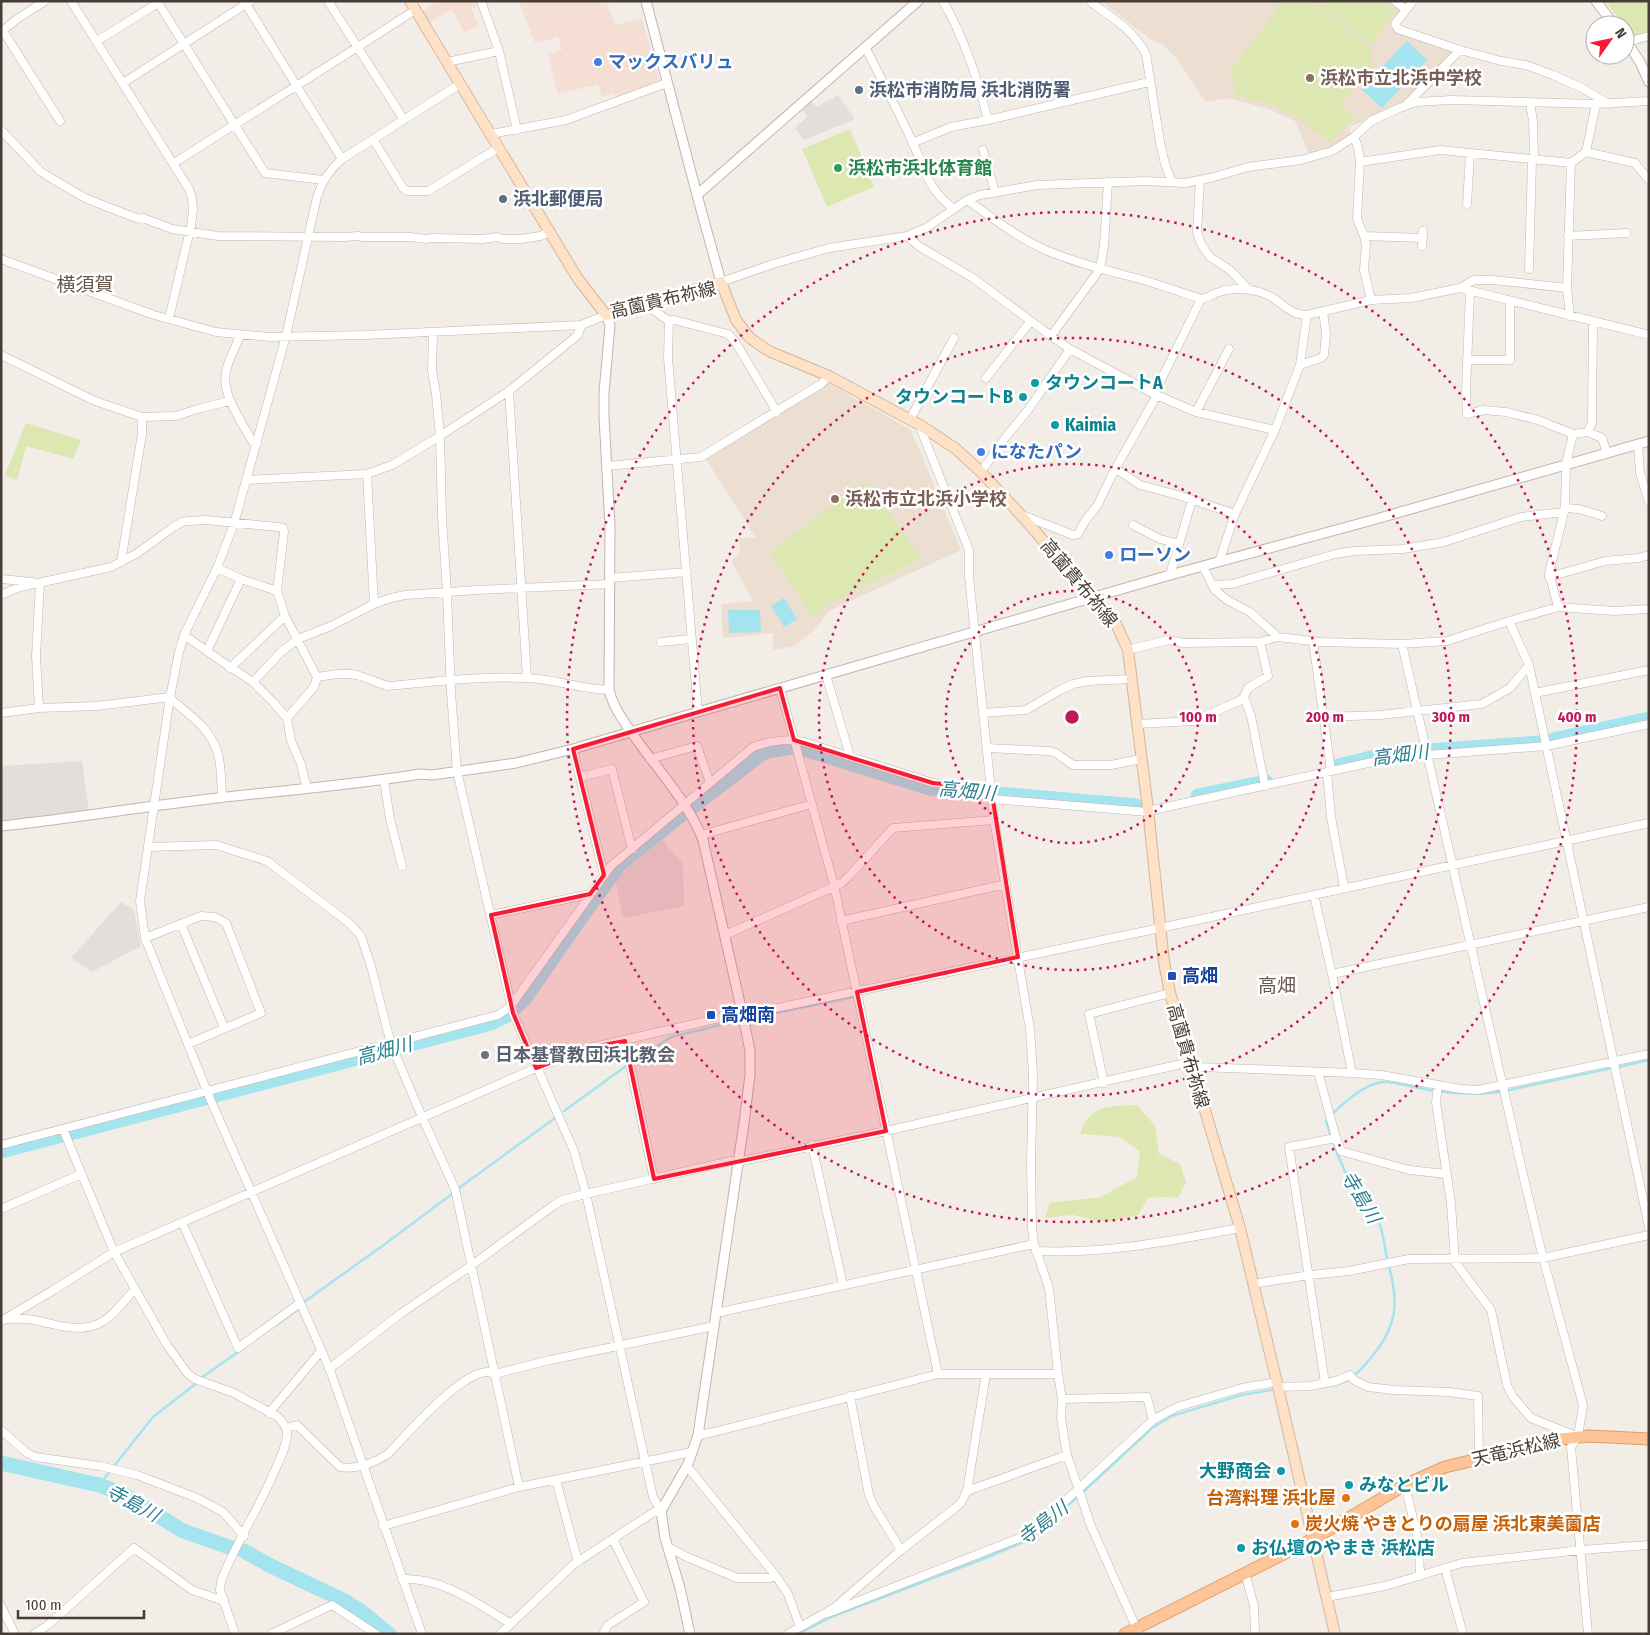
<svg xmlns="http://www.w3.org/2000/svg" width="1650" height="1635" font-family="'Fira Sans Condensed','Noto Sans JP',sans-serif">
  <rect width="100%" height="100%" fill="#f3ede7"/>
  <!-- commercial -->
  <path fill="#f5ded3" d="M438,1H492L471,8L479,25L464,33L452,9L427,24L420,13Z
    M519,1H606L615,25L642,18L660,83L616,99L614,93L602,97L598,84L558,94L548,54L562,50L558,37L535,43Z"/>
  <!-- education -->
  <path fill="#ecded1" d="M1104,1H1390L1401,10L1392,23L1451,49L1453,52L1403,104L1349,127L1351,136L1336,146L1309,154L1295,121L1269,109L1228,98L1206,102L1177,59L1169,51L1163,44L1154,42L1105,4Z
    M828,383L911,430L961,550L829,611L813,631L795,646L773,650V633L723,638L721,604L753,601L731,561L740,553L739,538H756L706,459Z"/>
  <!-- green -->
  <path fill="#dde7b1" d="M1283,1H1310L1370,47L1373,69L1341,103L1355,117L1335,138L1329,141L1297,117L1271,104L1237,96L1230,71Z
    M1314,1H1381L1396,12L1371,45Z
    M1605,1H1649V31L1633,37L1625,25H1623Z
    M850,129L874,187L827,207L802,149Z
    M26,423L81,440L73,459L26,446L17,481L5,475Z
    M866,481L922,559L831,602L814,618L769,552Z
    M1137,1105L1155,1126L1159,1154L1180,1164L1186,1182L1178,1198L1165,1197L1148,1198L1138,1215L1111,1221H1099L1073,1215L1045,1218L1050,1203L1101,1197L1137,1177L1140,1151L1120,1137L1080,1134C1091,1103 1109,1107 1137,1105Z"/>
  <!-- parking -->
  <path fill="#e2dedc" d="M838,95L855,119L804,140L795,128L807,117L803,109L811,102L817,107Z
    M82,761L89,811L1,821V766Z
    M662,840L683,864L684,906L623,918L615,879Z
    M121,902L134,910L141,946L92,972L71,958Z"/>
  <!-- water -->
  <path fill="#a4e4ef" d="M1407,41L1427,60L1382,108L1361,89Z
    M784,598L797,619L784,627L771,606Z
    M728,610H760L761,632L729,633Z"/>
  <g fill="none" stroke-linecap="round" stroke-linejoin="round">
    <!-- stream -->
    <path stroke="#a4e4ef" stroke-width="2.5" d="M747,1019L853,997
      M634,1061L671,1037L741,1020
      M1619,1067L1649,1060
      M1509,1090L1612,1068
      M564,1111L626,1066
      M459,1188L555,1118
      M304,1302L385,1244L452,1194
      M276,1325L297,1310
      M201,1378L241,1350
      M1326,1386C1351,1384 1359,1372 1374,1354C1401,1320 1397,1297 1387,1258C1384,1246 1384,1232 1378,1221C1370,1205 1358,1192 1348,1177C1338,1159 1332,1140 1326,1121C1338,1107 1364,1084 1382,1082C1394,1081 1412,1087 1424,1089C1451,1094 1473,1095 1500,1092
      M99,1485L153,1417L198,1382
      M1083,1492L1152,1428L1172,1416L1241,1395L1271,1390
      M798,1634L831,1617L983,1559L1026,1541L1042,1530L1078,1496"/>
    <!-- river -->
    <path stroke="#a4e4ef" stroke-width="15" d="M804,749L930,788L1136,806
      M1335,767L1387,754L1539,743L1649,719
      M1198,796L1266,782
      M692,807L761,754L767,751L791,747
      M1,1151L491,1023L507,1015L525,998L582,916L619,865L681,815
      M1,1463L99,1485L123,1494L183,1531L232,1548
      M244,1551L273,1567L345,1601L362,1612L389,1634"/>
    <defs>
      <path id="minor" d="M71,1L189,189L192,198L193,210L191,226L169,318
        M157,1L265,173L323,180
        M244,1L342,159
        M328,1L404,120
        M481,1L499,51L517,130
        M943,1C964,38 978,79 988,120
        M1395,1L1406,10
        M1413,1L1395,24L1398,29L1460,50L1501,61L1526,65L1553,75L1582,88L1609,104
        M1092,3C1115,20 1132,29 1146,54L1160,142L1165,164L1172,182
        M3,31L60,121
        M1,32L17,19L45,1
        M97,41L158,3
        M1627,42L1649,36
        M865,47C881,78 897,109 912,141C924,167 928,191 954,209
        M447,62L499,51
        M123,83L251,1
        M1530,103L1533,121L1534,160
        M1407,104L1460,50
        M1,130L40,171L49,177L85,198L123,213L139,219L143,218L172,229L218,236L344,237L358,236L363,237H411L426,239L432,238L483,239L497,237L503,239H521L540,236L550,232
        M491,134L566,120L667,83
        M1354,137L1358,147L1360,162L1357,219L1364,236L1366,245L1364,270L1371,300
        M373,139L403,188L407,191H428L498,148
        M912,143L951,127L988,120L1149,82
        M983,150L995,192
        M1586,152L1635,163L1649,180
        M1360,162L1440,150L1571,163L1567,288L1570,316
        M174,163C254,112 336,62 415,10
        M1571,163L1586,152L1596,104
        M1200,180L1197,232L1201,244L1210,257L1230,270L1249,290
        M967,200L980,195L1037,185L1145,181L1185,183L1214,177L1248,167L1301,160L1332,151L1354,137L1371,121L1397,109L1416,102L1451,100L1596,104L1649,101
        M1467,204L1470,154
        M907,236L920,247L973,278L1051,336L1070,349L1094,362L1154,394L1196,412L1275,430
        M1364,236L1423,238
        M1568,236L1626,233
        M1422,246L1423,231
        M1,259L154,315L216,332L270,337L365,335L581,325L606,315
        M1529,269L1532,160
        M721,282L773,264L829,248L907,236L926,228L967,200C993,218 1019,239 1048,251C1074,262 1101,269 1128,276C1153,282 1177,291 1201,299C1207,298 1212,294 1219,292C1236,286 1261,289 1276,300C1287,308 1293,315 1307,315
        M1460,288L1474,280H1493L1567,288
        M1470,291L1466,391L1467,414L1484,410L1506,412L1538,420L1573,434L1588,432L1602,438L1607,453
        M646,305L669,321L674,320L728,334L736,343L777,412
        M669,321L668,358L698,712
        M433,332L432,370L436,394L440,436L442,517L447,593L451,692L457,771L513,1013L574,1151L586,1194L653,1497L661,1511L654,1512L574,1564L500,1634
        M240,335C236,347 228,360 226,372C221,394 242,422 252,441L257,444
        M1051,336L1100,269L1104,245L1108,182
        M1,355L95,401L142,417L176,416L201,408L230,401
        M1467,360H1510V301
        M1300,365L1321,358L1324,355L1326,334L1323,311
        M986,378L1030,322
        M509,391L527,678
        M1154,394L1201,299
        M1196,412L1229,349
        M910,419L954,338
        M920,425L921,430L969,550V576L994,820L1030,1029L1033,1074L1031,1162L1032,1228L1034,1244L1049,1288L1058,1374L1062,1399L1061,1418L1067,1455L1091,1526L1139,1634
        M1588,432L1592,422L1593,322
        M1638,444L1640,473L1649,502
        M607,466L701,457L821,384L829,376
        M1116,469L1140,485L1178,495L1235,514
        M981,472L1005,438L1028,410L1070,349
        M367,474L374,604
        M246,480L367,474L392,465L440,436L509,391L578,335L581,325
        M1565,508L1579,509L1602,516
        M1022,515L1073,535L1078,534L1085,521L1097,506L1113,473L1157,395
        M1133,525L1160,539L1179,544
        M121,562L142,434V417
        M1219,562L1235,514L1275,430L1300,365L1307,315L1371,300L1411,298L1460,288L1649,335
        M1203,567L1215,590L1227,600L1250,612L1278,637
        M217,568L241,579L277,591
        M1170,575L1192,500
        M1549,577L1605,561L1639,558L1649,555
        M610,578L687,572
        M1,579L32,582
        M1213,585L1232,584L1335,554L1354,551L1403,549L1444,542L1521,517L1563,512
        M1,595L20,587L111,567L136,554L172,528L182,522L188,521L206,520L278,527L283,528L284,532L277,591L285,616L317,677C330,675 344,672 357,675C368,678 377,683 388,686C433,682 480,676 526,678C554,679 581,689 609,690
        M1558,607L1549,573L1565,508L1566,464L1573,434
        M1509,621L1529,665L1649,1227
        M184,635L221,661L253,682L273,702L287,718L291,741L301,764L307,789
        M1313,641L1331,771
        M661,642L691,639
        M1402,644L1525,1183L1543,1258L1583,1405L1578,1436L1571,1447L1588,1634
        M1128,650L1168,640L1183,643L1260,642L1278,637L1320,642L1402,644L1447,641L1509,621L1558,607L1614,611L1649,609
        M207,651L241,579
        M230,668L285,616
        M826,675L850,756
        M253,682L282,651L298,639L331,626L374,604L391,598L405,595L477,590L610,584
        M780,688L834,885L938,1374
        M1535,693L1649,670
        M1244,697L1248,688L1268,676L1260,642
        M39,708L36,656L40,583
        M1,713L39,708L97,706L170,697L173,701C190,715 210,729 217,751C222,765 221,783 222,798
        M983,713L1026,710L1060,690L1073,684L1088,681L1131,679
        M1324,717L1380,715L1482,704L1510,688L1529,665
        M287,718L314,687L317,677
        M1137,724L1194,721L1239,701L1244,697L1251,716L1265,786
        M987,748L1049,751L1056,753L1073,765H1111L1141,759
        M573,749L604,875
        M650,759L697,746L710,783
        M1327,772L1331,817L1344,887
        M580,777L612,769L632,849
        M384,780L390,819L402,866
        M992,799L1148,812
        M1148,809L1153,810L1377,761L1427,755L1546,746L1649,724
        M701,835L812,804
        M148,847L216,845L267,861L349,923L361,936L371,966L391,1044L422,1117L455,1189L519,1487
        M1314,895L1332,974
        M491,915L590,894
        M841,921L1006,884
        M181,924L223,1025L222,1029
        M725,935L842,883L850,875L893,828L994,820
        M145,938L201,916L215,917L226,923L261,1013L188,1044
        M743,1015L1160,928L1649,823
        M625,1041L654,1179
        M1318,1072L1336,1138L1341,1151L1409,1170L1446,1174
        M1352,1073L1332,974L1649,907
        M1104,1083L1089,1014L1170,993
        M1438,1085L1436,1102L1451,1203L1455,1262L1491,1310L1507,1385L1513,1397L1531,1418L1576,1436
        M63,1129L114,1252L167,1345L188,1374L195,1379L234,1393L278,1417C283,1422 286,1426 287,1433C287,1445 280,1459 275,1470C259,1508 236,1543 221,1581L220,1590L235,1634
        M1,1145L498,1015L511,1006L611,866L753,747C770,741 786,738 804,742L933,783L991,788
        M812,1145L843,1285
        M1,1209L81,1174
        M182,1222L238,1348L300,1303
        M1036,1251C1108,1254 1170,1241 1240,1228
        M1253,1284L1310,1275L1349,1271L1409,1259L1543,1258L1649,1235
        M716,1313L1034,1244
        M6,1319C15,1319 24,1318 33,1320C56,1324 76,1333 98,1324C113,1317 125,1300 135,1289
        M1,1321L52,1291L114,1252L536,1068L593,1047L742,1013
        M329,1369L400,1314L472,1265L554,1205L562,1200L586,1194L731,1161L737,1162L886,1131L1190,1062L1199,1067L1352,1073L1381,1075L1461,1089L1478,1090L1649,1054
        M1325,1383L1289,1147L1336,1138
        M1278,1387L1310,1386L1336,1381L1350,1375L1354,1380L1368,1387L1394,1390L1449,1392L1478,1396L1479,1458
        M850,1396L869,1495L875,1508L901,1550
        M1062,1399L1147,1397L1153,1420
        M269,1413L321,1351
        M286,1428L297,1425L340,1467C357,1470 374,1463 388,1454C407,1434 461,1372 487,1372C490,1372 493,1373 495,1374L550,1360L714,1326
        M1,1430L27,1453L35,1457L100,1466L137,1475L197,1498L223,1512L244,1536
        M698,1435L714,1432L938,1374H1058
        M687,1466L776,1576
        M556,1480L578,1562
        M1405,1485L1419,1544L1420,1576
        M967,1491L1067,1455
        M383,1526L519,1487L692,1452
        M668,1547L687,1557L737,1578H770L776,1576L788,1594L800,1627
        M1445,1568L1463,1634
        M1245,1573L1254,1606L1255,1634
        M402,1579C443,1577 477,1604 510,1623
        M1327,1597L1385,1586L1462,1563L1581,1550L1649,1545
        M1,1606L15,1634
        M828,1613L1022,1537L1049,1516L1153,1420L1177,1407L1242,1388L1277,1382
        M34,1634L48,1625L134,1548L192,1590L224,1601
        M271,1634L332,1605L376,1634
        M422,1634L330,1370L211,1101L145,938L140,901L170,697L179,652L184,635L217,568L234,524L286,336L317,197C322,181 329,170 342,159L460,84
        M603,1634L608,1625L644,1602L613,1539
        M788,1634L834,1608L901,1550L955,1508L961,1503L967,1491L986,1374"/>
      <path id="tertiary" d="M646,1L697,195
        M1596,1L1614,25
        M1625,39L1640,62L1649,82
        M721,282L697,195L918,1
        M606,315L610,325L604,393V417L610,525L609,690C614,710 627,726 639,743C661,773 690,806 703,840L744,1021L750,1051V1075L744,1123L698,1435L688,1464L661,1511L665,1538L680,1588L690,1634
        M1,826C68,819 134,808 201,800C274,791 347,786 420,774L432,775L516,763L573,749L698,712L1170,575L1369,521L1649,441"/>
      <path id="secondary" d="M410,1L578,279L606,315L646,305L721,282L736,320L749,337L758,344L771,352L829,376L920,425L956,449L981,472L1020,514L1116,624L1128,650L1148,809L1164,962L1170,993L1240,1228L1278,1387L1335,1634"/>
      <path id="primary" d="M1125,1634L1313,1539L1405,1485L1445,1467L1561,1439L1589,1436L1649,1439"/>
    </defs>
    <!-- minor casing -->
    <use href="#minor" stroke="#c2b5ad" stroke-width="9"/>
    <!-- tertiary casing -->
    <use href="#tertiary" stroke="#c2b5ad" stroke-width="11"/>
    <!-- secondary casing -->
    <use href="#secondary" stroke="#d6b69a" stroke-width="12"/>
    <!-- primary casing -->
    <use href="#primary" stroke="#e29d67" stroke-width="13"/>
    <!-- minor -->
    <use href="#minor" stroke="#fff" stroke-width="8"/>
    <!-- tertiary -->
    <use href="#tertiary" stroke="#fff" stroke-width="9"/>
    <!-- secondary -->
    <use href="#secondary" stroke="#fee2c7" stroke-width="10"/>
    <!-- primary -->
    <use href="#primary" stroke="#fdc597" stroke-width="11"/>
  </g>
  <!-- marked area -->
  <path fill="#f71b33" fill-opacity="0.2" stroke="#f71b33" stroke-width="4" stroke-linejoin="round" d="M780,688L794,740L933,783L991,788L1018,957L857,992L886,1131L654,1179L625,1041L593,1047L536,1068L513,1013L491,915L590,894L604,875L573,749Z"/>
  <!-- distance rings -->
  <g fill="none" stroke="#c2185b" stroke-width="2.5" stroke-dasharray="2.5 5">
    <circle cx="1072" cy="717" r="126"/>
    <circle cx="1072" cy="717" r="253"/>
    <circle cx="1072" cy="717" r="379"/>
    <circle cx="1072" cy="717" r="505"/>
  </g>
  <!-- markers -->
  <g fill="#3f7fe0" stroke="#fff" stroke-width="2">
    <circle cx="598" cy="62" r="5"/>
    <circle cx="981" cy="452" r="5"/>
    <circle cx="1109" cy="555" r="5"/>
  </g>
  <g fill="#8d6e63" stroke="#fff" stroke-width="2">
    <circle cx="1310" cy="78" r="5"/>
    <circle cx="835" cy="499" r="5"/>
  </g>
  <g fill="#5c6f8a" stroke="#fff" stroke-width="2">
    <circle cx="859" cy="90" r="5"/>
    <circle cx="503" cy="199" r="5"/>
  </g>
  <circle fill="#2e9e5b" stroke="#fff" stroke-width="2" cx="838" cy="168" r="5"/>
  <g fill="#0f9aa8" stroke="#fff" stroke-width="2">
    <circle cx="1035" cy="383" r="5"/>
    <circle cx="1023" cy="397" r="5"/>
    <circle cx="1055" cy="425" r="5"/>
    <circle cx="1281" cy="1471" r="5"/>
    <circle cx="1349" cy="1485" r="5"/>
    <circle cx="1241" cy="1548" r="5"/>
  </g>
  <g fill="#1a4fb4" stroke="#fff" stroke-width="2">
    <rect x="1167" y="971" width="10" height="10" rx="2.5"/>
    <rect x="706" y="1010" width="10" height="10" rx="2.5"/>
  </g>
  <circle fill="#6b7280" stroke="#fff" stroke-width="2" cx="485" cy="1055" r="5"/>
  <g fill="#e8710a" stroke="#fff" stroke-width="2">
    <circle cx="1346" cy="1498" r="5"/>
    <circle cx="1295" cy="1524" r="5"/>
  </g>
  <g text-anchor="middle" dominant-baseline="central" stroke-width="5" stroke-linejoin="round" paint-order="stroke">
    <!-- shop labels -->
    <g font-size="18" font-weight="bold" fill="#366cbe" stroke="#fff" text-anchor="start">
      <text x="608" y="62">マックスバリュ</text>
      <text x="991" y="452">になたパン</text>
      <text x="1119" y="555">ローソン</text>
    </g>
    <!-- education labels -->
    <g font-size="18" font-weight="bold" fill="#785e54" stroke="#fff" text-anchor="start">
      <text x="1320" y="78">浜松市立北浜中学校</text>
      <text x="845" y="499">浜松市立北浜小学校</text>
    </g>
    <!-- service labels -->
    <g font-size="18" font-weight="bold" fill="#4e5e75" stroke="#fff" text-anchor="start">
      <text x="869" y="90">浜松市消防局 浜北消防署</text>
      <text x="513" y="199">浜北郵便局</text>
    </g>
    <!-- leisure labels -->
    <g font-size="18" font-weight="bold" fill="#27864d" stroke="#fff" text-anchor="start">
      <text x="848" y="168">浜松市浜北体育館</text>
    </g>
    <!-- street labels -->
    <g font-size="18" fill="#473c36" stroke="#fff">
      <text transform="translate(663 300) rotate(-13)">高薗貴布祢線</text>
      <text transform="translate(1079 583) rotate(50)">高薗貴布祢線</text>
      <text transform="translate(1188 1056) rotate(74)">高薗貴布祢線</text>
      <text transform="translate(1516 1450) rotate(-13)">天竜浜松線</text>
    </g>
    <!-- culture labels -->
    <g font-size="18" font-weight="bold" fill="#0d838f" stroke="#fff" text-anchor="start">
      <text x="1045" y="383">タウンコートA</text>
      <text x="1013" y="397" text-anchor="end">タウンコートB</text>
      <text x="1065" y="425">Kaimia</text>
      <text x="1271" y="1471" text-anchor="end">大野商会</text>
      <text x="1359" y="1485">みなとビル</text>
      <text x="1251" y="1548">お仏壇のやまき 浜松店</text>
    </g>
    <!-- transit labels -->
    <g font-size="18" font-weight="bold" fill="#164399" stroke="#fff" text-anchor="start">
      <text x="1182" y="976">高畑</text>
      <text x="721" y="1015">高畑南</text>
    </g>
    <!-- worship labels -->
    <g font-size="18" font-weight="bold" fill="#5b616d" stroke="#fff" text-anchor="start">
      <text x="495" y="1055">日本基督教団浜北教会</text>
    </g>
    <!-- food labels -->
    <g font-size="18" font-weight="bold" fill="#c56008" stroke="#fff" text-anchor="end">
      <text x="1336" y="1498">台湾料理 浜北屋</text>
      <text x="1305" y="1524" text-anchor="start">炭火焼 やきとりの扇屋 浜北東美薗店</text>
    </g>
    <!-- neighbourhood labels -->
    <g font-size="19" fill="#69574e" stroke="#fff">
      <text x="85" y="284">横須賀</text>
      <text x="1277" y="985">高畑</text>
    </g>
    <!-- water labels -->
    <g font-size="19" font-style="italic" fill="#2a8191" stroke="#fff">
      <text transform="translate(1400 755) rotate(-7)">高畑川</text>
      <text transform="translate(967 791) rotate(5)">高畑川</text>
      <text transform="translate(384 1051) rotate(-15)">高畑川</text>
      <text transform="translate(1361 1197) rotate(59)">寺島川</text>
      <text transform="translate(133 1503) rotate(28)">寺島川</text>
      <text transform="translate(1043 1523) rotate(-38)">寺島川</text>
    </g>
  </g>
  <circle cx="1072" cy="717" r="8" fill="#c2185b" stroke="#fff" stroke-width="2.5"/>
  <g font-size="15" text-anchor="middle" font-weight="bold" fill="#c2185b" stroke="#fff" stroke-width="5" stroke-linejoin="round" paint-order="stroke">
    <text x="1198" y="722">100 m</text>
    <text x="1325" y="722">200 m</text>
    <text x="1451" y="722">300 m</text>
    <text x="1577" y="722">400 m</text>
  </g>
  <!-- border -->
  <rect width="1650" height="1635" fill="none" stroke="#473c36" stroke-width="5"/>
  <!-- north arrow -->
  <g transform="translate(1610 40) rotate(57)"><circle r="24" fill="#ffffff" stroke="#b5b1af"/>
  <path d="M0-4L9 19L0 12L-9 19Z" fill="#f71b33"/>
  <text y="-8" font-size="14" font-weight="bold" text-anchor="middle" fill="#473c36">N</text>
  </g>
  <!-- scale -->
  <path d="M18 1610v8h126v-8" fill="none" stroke="#473c36" stroke-width="2.5"/>
  <text x="25" y="1610" font-size="15" fill="#473c36" stroke="#ffffff" stroke-width="4" paint-order="stroke">100 m</text>
</svg>
